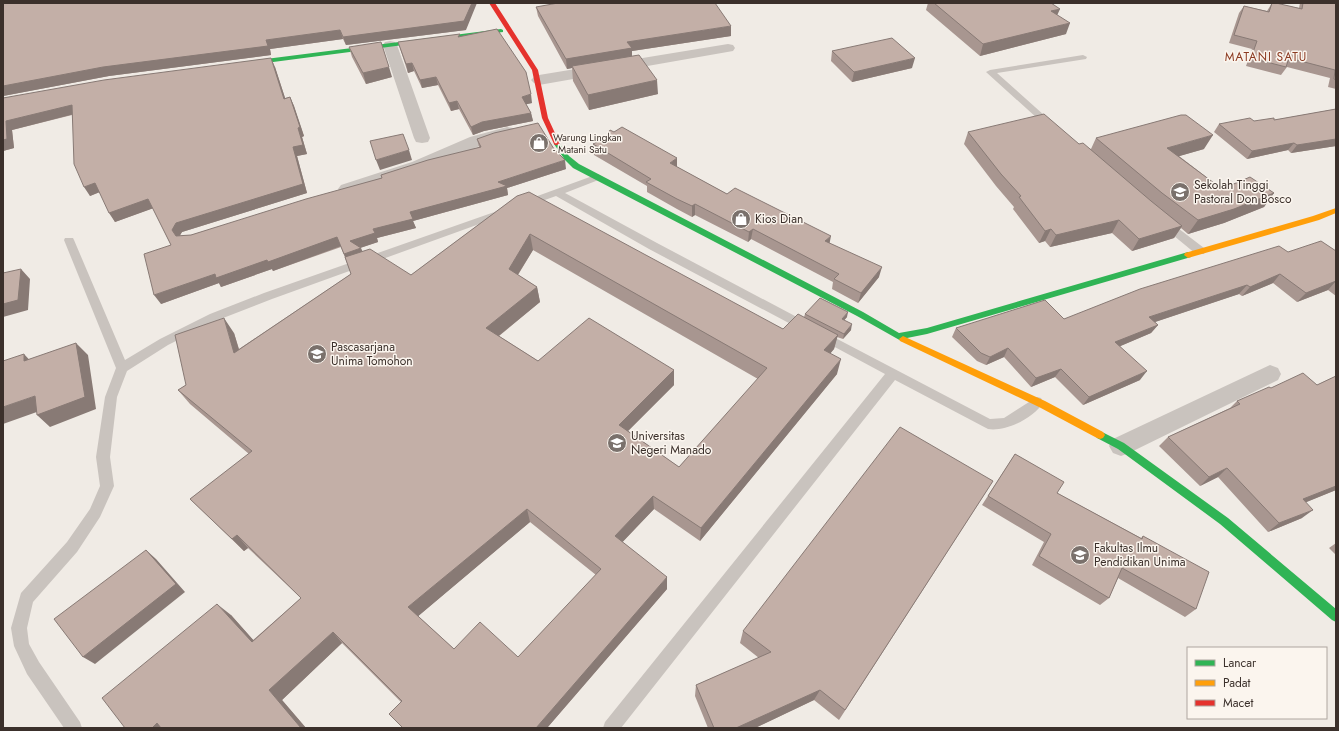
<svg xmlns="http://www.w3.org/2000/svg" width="1339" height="731" font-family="Jost,sans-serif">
  <rect width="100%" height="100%" fill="#f0ebe5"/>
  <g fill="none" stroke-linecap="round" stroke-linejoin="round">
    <!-- lane -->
    <path fill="#c9c3be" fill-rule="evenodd" d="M1083,55L1087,57L1086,59L997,73L1054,124L1055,126L1051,129L1048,128L986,72L990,70Z
      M598,174L603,177L601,179L565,193L657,243L810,324L812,327L810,330L806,331L802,330L649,249L556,196L525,207L520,204L521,202Z
      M503,209L507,210L508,212L507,214L272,299L218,320L168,345L127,371L117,397L110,457L114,486L100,517L77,552L33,602L27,628L29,644L39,662L80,722L82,728H64L27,674L14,646L11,628L21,593L67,542L90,509L100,486L96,457L105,397L116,368L64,240L65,238H73L74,240L125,360L160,339L210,314L264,293Z
      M1166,221L1170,222L1204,248L1205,251L1204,254H1196L1162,226L1161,224L1162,222Z
      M822,331L990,419L1004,418L1037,397L1041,398L1043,402C1035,418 1005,432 988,429L895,380L621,728H603L605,722L885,374L818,338L816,335L818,332Z"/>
    <!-- street -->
    <path fill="#c9c3be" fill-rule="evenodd" d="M390,41L395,42L397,45L430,138L428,142L422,143L416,142L414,138L383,45L385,42Z
      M728,44L733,45L735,48L733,51L539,85L534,83L531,80L534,77L539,75Z
      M507,127L513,128L515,132L513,136L482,145L424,170L347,195L341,193L338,189L341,185L412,162L470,137Z
      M1270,365L1278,368L1281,374L1278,380L1129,453L1121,456L1113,453L1109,446L1113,439Z"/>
    <!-- fast -->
    <path fill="#30b455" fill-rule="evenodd" d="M501,29L503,30V32L243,66L240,64L243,62Z
      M557,142L559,143L569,156L579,164L863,312L899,333L927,328L1188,252L1192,255L1191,257L927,334L907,338L906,341L903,342L857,316L573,168L565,160L554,144Z
      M1100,431L1124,443L1228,518L1336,609V622L1332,620L1220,524L1118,449L1097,438L1095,435L1097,432Z"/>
    <!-- slow -->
    <path fill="#ff9f0a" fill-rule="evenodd" d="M1336,208V213L1319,220L1188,258L1184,255L1185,253L1313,216Z
      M903,336L1045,401L1103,432L1105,435L1103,438L1100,439L1097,438L1039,407L900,341L899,339Z"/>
    <!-- jam -->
    <path fill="#e5322d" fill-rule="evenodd" d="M489,3H495L538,70L548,118L560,144L559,145H555L554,144L542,118L532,70Z"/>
  </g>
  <!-- wall -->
  <path fill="#a89690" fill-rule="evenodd" d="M3,3L466,30L346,45L343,39L270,49L271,55L109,76L3,96Z
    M928,3H1051L1057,15L1066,34L980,56L926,10Z
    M1272,3L1299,8L1300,3H1336V89L1328,87L1330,78L1287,67L1281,75L1246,66L1252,49L1229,43L1239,13L1244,6L1267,11Z
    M536,7L731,36L632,51V56L658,94L589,110L573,81L572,68L567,69L538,16Z
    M460,37L532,103L526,104L531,113L533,121L484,131L473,135L459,109L451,111L438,85L422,88L414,71L408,73L398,42Z
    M349,47L392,77L366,84L352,57Z
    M832,51L912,68L852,82L831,61Z
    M275,67L285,98L290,97L294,106L304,136L302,137L307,154L297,156L307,193L182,232L179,236L191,235L382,178L479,147L477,139L566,169L507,188L508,195L413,221L416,228L377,238L378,242L360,248L362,251L411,275L517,196L783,329L804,317L805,314L847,317L844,320L851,330L843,339L837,337L834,349L830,353L837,374L700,541L654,509L622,542L667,589L547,728L401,702L342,643L282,700L306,728H125L231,615L253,640L301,598L248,548L244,551L190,499L249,454L190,404L178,390L186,385L234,333L239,349L351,274L341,247L273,271L272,269L221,287L219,283L161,304L171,245L153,208L115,222L100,192L90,196L72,115L12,130L14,148L3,151V98ZM533,250L758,379L679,467L628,431L674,385V370L538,361L499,336L540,302L537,287L518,275ZM530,522L596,575L518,657L454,649L418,616Z
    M1336,109V146L1291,153L1288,150L1247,159L1214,132L1219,124L1274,120Z
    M968,132L1079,144L1091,149L1096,138L1204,149L1179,156L1222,189L1274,193L1264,207L1224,223L1188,234L1181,228L1174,238L1132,251L1112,233L1050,247L1045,241L1039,243L1013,209L1014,207L996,186L964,144Z
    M593,144L677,167L727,194L829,243L879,277L858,303L832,289L833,282L751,239L748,242L695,215L692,217L677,209L647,192V186L594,155Z
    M1336,251V296L1328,290L1297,302L1273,283L1242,296L1239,294L1155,322L1158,325L1151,333L1120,346L1140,380L1083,405L1055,377L1031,387L1004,357L986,365L977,361L952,337L956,328L1064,319L1288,252Z
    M1336,376V490L1306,502L1302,518L1268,532L1218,477L1200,486L1159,446L1168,437L1230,408L1237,401L1271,388L1317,385Z
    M1015,454L1057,493L1141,538L1143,536L1196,609L1185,617L1118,578L1109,598L1100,605L1032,565L1044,542L982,505Z
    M993,481L839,720L814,700L755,728H708L695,696L696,685L759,658L740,643L743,631Z
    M1336,543V555L1329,548Z"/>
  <!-- shaded-wall -->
  <path fill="#887a75" d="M472,3H477L466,30L346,45L343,37Z
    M1060,9L1055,20L1051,11Z
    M1070,23L1066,34L980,56L983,44Z
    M731,26V36L632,51V58L572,66V68L567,69L566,59L627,42Z
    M340,30L343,39L270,49L271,55L109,76L3,96V86L103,67L266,40Z
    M271,58L275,67L288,107L284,99Z
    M915,58L912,68L852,82L854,72Z
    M412,63L414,71L408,73L406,64Z
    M389,67L392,77L366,84L363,73Z
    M436,77L438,85L422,88L420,80Z
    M657,80L658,94L589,110L588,95Z
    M531,94L532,103L523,105L522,97Z
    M290,97L294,106L304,136L302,137L307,154L297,156L307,193L182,232L178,239L172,230L176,223L293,147L298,128Z
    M457,101L459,109L451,111L449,103Z
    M72,105L78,113L12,130L14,148L3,151V140L6,121Z
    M531,113L533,121L484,131L473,135L471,127L482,122Z
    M1213,135L1204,149L1159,162L1167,148Z
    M1336,139V146L1291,153L1297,145Z
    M1294,143L1288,150L1247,159L1252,151Z
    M409,150L412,160L380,170L376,160Z
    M677,158V168L670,163Z
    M565,160L566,169L507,188L508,195L413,221L416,228L377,238L378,242L354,250L350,241L410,212L498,182Z
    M95,183L102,191L90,196L84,187Z
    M1274,193L1264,207L1224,223L1188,234L1198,220Z
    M148,199L154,208L115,222L109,213Z
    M695,204V215L692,217V206Z
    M3,210L4,211L3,226Z
    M1119,220L1112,233L1050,247L1056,235Z
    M1182,226L1174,238L1132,251L1139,239Z
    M753,229L751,239L748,242L749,232Z
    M1051,229L1045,241L1039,243L1045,231Z
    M530,234L533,250L512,284L509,269Z
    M831,236L829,246L825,241Z
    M337,237L341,246L273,271L272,269L221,287L219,283L161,304L154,295L215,274Z
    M361,248L365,257L348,263L344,254Z
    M882,267L879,277L858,303L861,293Z
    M21,269L30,279L28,310L3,317V304Z
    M1280,274L1273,283L1242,296L1250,287Z
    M1336,281L1328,290L1297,302L1306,293Z
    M1247,285L1239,294L1143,326L1149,317Z
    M537,287L540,302L490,343L486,328Z
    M848,312L847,317L841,324L842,319Z
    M224,318L234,333L244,367L234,353Z
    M852,324L851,330L843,339L844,334Z
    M1158,325L1151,333L1109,351L1115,342Z
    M838,335L834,349L821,365L824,350Z
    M76,343L88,355L96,409L50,427L37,415Z
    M1008,348L1004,357L986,365L990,357Z
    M24,354L36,367L24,361Z
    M841,359L837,374L700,541L701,528Z
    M1061,369L1055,377L1031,387L1036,378Z
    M674,370V385L620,439L619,425Z
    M1147,371L1140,380L1083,405L1089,397Z
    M35,396L48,408L3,424V407Z
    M1227,468L1218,477L1200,486L1209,477Z
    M1336,486V490L1292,508L1303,499Z
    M653,496L654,509L616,549L615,536Z
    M527,509L530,522L416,618L408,607Z
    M1313,510L1302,518L1268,532L1279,523Z
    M237,535L248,548L244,551L232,539Z
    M146,550L156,559L185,592L95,664L83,657Z
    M667,577V589L547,728H536Z
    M217,604L231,615L264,652L252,642Z
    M333,632L342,643L282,700L306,728H301L269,690Z
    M820,690L814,700L755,728H736Z
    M157,723L166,728H152Z"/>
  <!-- building -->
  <path fill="#c3afa7" stroke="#887a75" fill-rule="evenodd" d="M3,3H472L464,21L343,37L340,30L266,40L268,46L103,67L3,86Z
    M558,3H715L731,26L627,42L632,48L566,59L536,7Z
    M934,3H1051L1060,9L1051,11L1070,23L983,44Z
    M1272,3H1276L1302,9L1303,3H1336V80L1334,79L1335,70L1289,58L1286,67L1251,58L1257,41L1234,35L1244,6L1269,12Z
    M497,29L526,72L531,94L522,97L531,113L482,122L471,127L457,101L449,103L436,77L420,80L412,63L406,64L398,42L460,34L458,37Z
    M892,38L915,58L854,72L832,51Z
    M381,42L389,67L363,73L349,47Z
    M639,55L657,80L588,95L572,66Z
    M271,58L284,99L290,97L300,127L298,128L303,145L293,147L303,184L176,223L172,230L176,236L191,235L306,199L382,178L381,175L428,160L481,147L477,139L494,133L538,123L554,149L565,160L498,182L507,186L410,212L413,219L373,229L375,233L350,241L361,248L344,254L337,237L268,262L267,260L216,278L215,274L154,295L144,254L171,245L148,199L109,213L95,183L84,187L74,164L72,105L6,121L7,139L3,140V98L104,80Z
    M1336,109V139L1297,145L1294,143L1252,151L1219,124L1250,118L1254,121L1274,118V120Z
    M1044,114L1079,144L1083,143L1151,201L1182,226L1139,239L1119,220L1056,235L1051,229L1045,231L1019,197L1021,196L1001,174L968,132Z
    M1181,115H1186L1213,135L1167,148L1222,189L1250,177L1274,193L1234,209L1198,220L1162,193L1096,138Z
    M622,127L677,158L670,163L727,194L735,188L831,236L825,241L882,267L861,293L834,279L839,274L753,229L749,232L695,204L692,206L677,199L646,182L651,179L593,144L606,137L610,130L614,132Z
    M403,134L409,150L376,160L370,141Z
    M529,192L783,329L798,314L838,335L824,350L841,359L701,528L653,496L615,536L667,577L536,728H403L389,714L402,701L333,632L269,690L301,728H161L157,723L152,728H125L102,698L217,604L252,642L301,598L237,535L232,539L190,499L252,451L178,390L186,385L175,335L224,318L234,353L351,274L345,257L370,249L411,275L517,196ZM530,234L767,368L679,467L619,425L674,370L589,318L538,361L486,328L537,287L509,269ZM527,509L601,569L518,657L480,622L454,649L408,607Z
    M1321,241L1336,251V281L1306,293L1280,274L1250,287L1247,285L1149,317L1158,325L1115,342L1147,371L1089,397L1061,369L1036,378L1008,348L990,357L981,353L956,328L1045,300L1064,319L1140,289L1279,246L1288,252Z
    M21,269L18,300L3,304V273Z
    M820,298L848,312L842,319L852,324L844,334L805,314Z
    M76,343L85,397L37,415L35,396L3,407V361L24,354V361Z
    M1303,373L1317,385L1336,376V486L1303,499L1313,510L1279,523L1227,468L1209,477L1168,437L1240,404L1237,401L1269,387L1271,388Z
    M900,427L993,481L845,710L820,690L736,728H714L696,685L771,652L743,631Z
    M1015,454L1064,482L1057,493L1142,539L1143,536L1209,572L1196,609L1122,568L1109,598L1039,556L1051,534L988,496Z
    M146,550L176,584L83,657L54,619Z"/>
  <!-- icons -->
  <defs>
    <symbol id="shop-disc" viewBox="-11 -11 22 22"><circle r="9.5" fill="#7a716c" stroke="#fbf5ee"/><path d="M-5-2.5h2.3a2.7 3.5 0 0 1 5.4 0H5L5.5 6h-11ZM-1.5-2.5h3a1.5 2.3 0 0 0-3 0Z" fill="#fff"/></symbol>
    <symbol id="university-disc" viewBox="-11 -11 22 22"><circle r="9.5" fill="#7a716c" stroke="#fbf5ee"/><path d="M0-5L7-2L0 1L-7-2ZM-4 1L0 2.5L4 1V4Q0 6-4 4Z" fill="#fff"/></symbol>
  </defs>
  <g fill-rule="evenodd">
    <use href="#shop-disc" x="528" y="132" width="22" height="22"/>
    <use href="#university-disc" x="1169" y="181" width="22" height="22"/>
    <use href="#shop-disc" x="730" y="208" width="22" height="22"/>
    <use href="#university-disc" x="306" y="343" width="22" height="22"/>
    <use href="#university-disc" x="606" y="432" width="22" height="22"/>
    <use href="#university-disc" x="1069" y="544" width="22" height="22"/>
  </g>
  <g text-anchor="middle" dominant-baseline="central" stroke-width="3" stroke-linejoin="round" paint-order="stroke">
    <!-- far-poi labels -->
    <g font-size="10" fill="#3b302b" stroke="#fbf5ee" text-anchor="start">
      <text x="553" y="137">Warung Lingkan<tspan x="553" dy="12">- Matani Satu</tspan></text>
    </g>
    <!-- far-quarter labels -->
    <g font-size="12" letter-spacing="1" fill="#8c3b22" stroke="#fbf5ee">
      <text x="1266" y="57">MATANI SATU</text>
    </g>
    <!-- poi labels -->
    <g font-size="12" fill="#3b302b" stroke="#fbf5ee" text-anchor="start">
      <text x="1194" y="185">Sekolah Tinggi<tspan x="1194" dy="14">Pastoral Don Bosco</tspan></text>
      <text x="755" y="219">Kios Dian</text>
      <text x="331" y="347">Pascasarjana<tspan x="331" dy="14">Unima Tomohon</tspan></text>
      <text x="631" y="436">Universitas<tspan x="631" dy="14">Negeri Manado</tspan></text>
      <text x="1094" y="548">Fakultas Ilmu<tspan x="1094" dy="14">Pendidikan Unima</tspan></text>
    </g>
  </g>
  <!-- border -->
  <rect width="1339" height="731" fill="none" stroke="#3b302b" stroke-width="8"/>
  <!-- legend -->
  <rect x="1187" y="647" width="140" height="72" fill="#fbf5ee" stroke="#aea6a0"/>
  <rect x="1195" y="660" width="20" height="6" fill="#30b455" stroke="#aea6a0"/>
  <text x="1223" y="667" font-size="12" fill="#3b302b">Lancar</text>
  <rect x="1195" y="680" width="20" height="6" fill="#ff9f0a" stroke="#aea6a0"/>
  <text x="1223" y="687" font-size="12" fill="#3b302b">Padat</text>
  <rect x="1195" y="700" width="20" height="6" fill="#e5322d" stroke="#aea6a0"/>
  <text x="1223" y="707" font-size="12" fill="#3b302b">Macet</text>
</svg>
